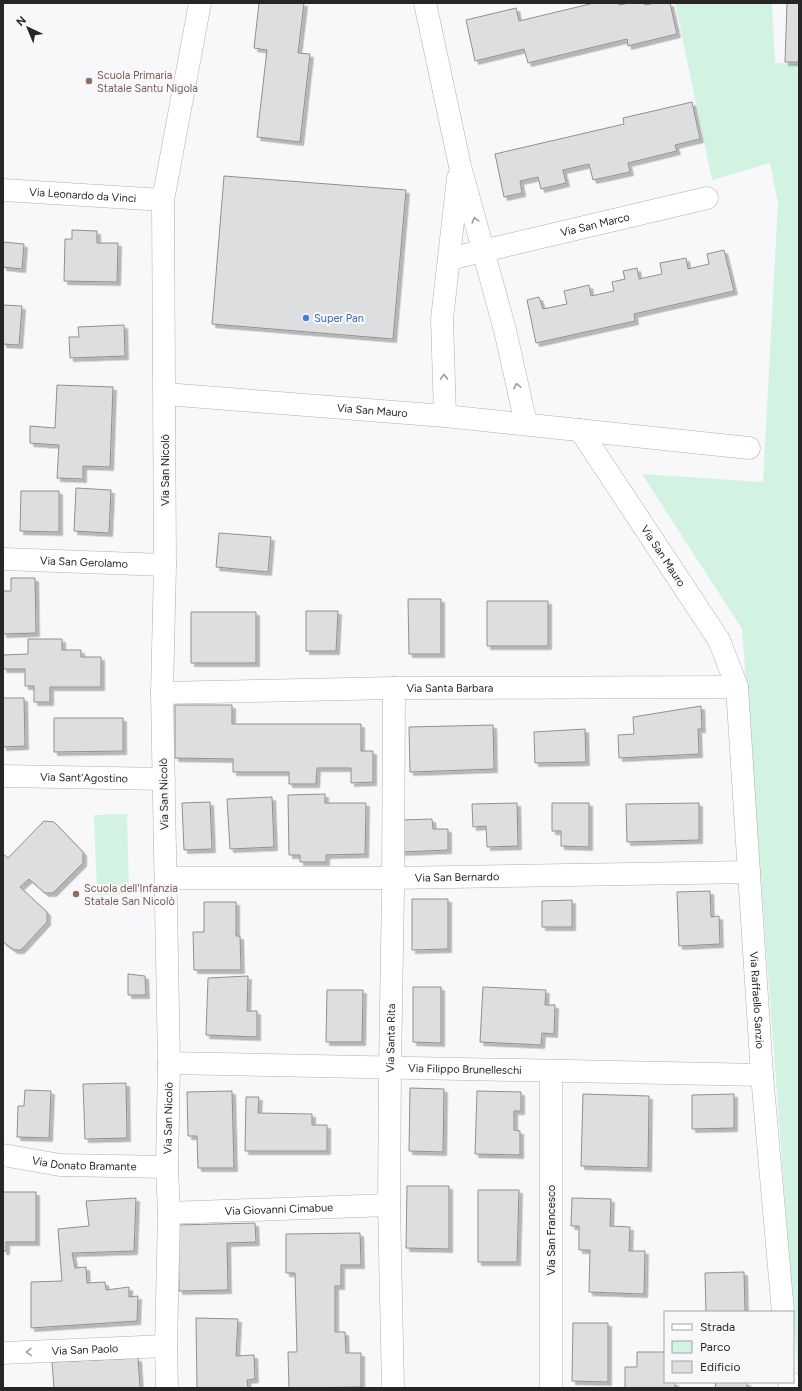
<svg xmlns="http://www.w3.org/2000/svg" width="802" height="1391" font-family="Figtree,sans-serif">
  <defs>
    <filter id="shadow"><feDropShadow dx="3.5" dy="3.5" stdDeviation="0" flood-color="#0004"/></filter>
  </defs>
  <rect width="100%" height="100%" fill="#f8f8fa"/>
  <!-- green -->
  <path fill="#d2f2e2" d="M675,3H772L775,63L799,64V1388L742,629L642,474L763,482L778,203L770,163L712,180Z
    M127,814L129,894L97,895L94,815Z"/>
  <!-- building -->
  <path fill="#dddedf" stroke="#909092" filter="url(#shadow)" d="M259,3H304L298,53L310,54L300,142L257,137L267,50L254,48Z
    M594,3H618L619,5L629,3H644L645,5L655,3H670L677,34L628,46L627,39L528,63L524,49L475,61L466,20L516,8L519,21Z
    M787,3H799V62H785Z
    M692,102L700,139L675,145L677,151L628,163L630,172L593,180L589,164L563,170L566,183L541,189L538,177L520,181L522,193L504,197L495,154L624,124L623,118Z
    M224,176L406,190L393,339L212,324Z
    M72,230L97,231V243H118L117,282L64,281L65,239H72Z
    M3,242L24,244L22,269L3,267Z
    M724,250L734,291L634,314L635,321L536,343L527,300L539,297L543,309L567,304L564,291L589,285L591,296L614,291L612,282L625,279L623,271L637,268L639,279L662,274L660,263L686,258L688,269L709,264L707,254Z
    M3,305L22,306L19,345L3,344Z
    M124,325L125,356L70,358L69,337H79L78,327Z
    M57,385L113,387L110,467L83,466V479L57,478L59,445L30,443V426L55,428Z
    M76,488L111,490L109,533L74,531Z
    M21,491H59V532L20,531Z
    M219,533L271,537L268,572L216,567Z
    M11,578H35L36,633L3,634V591H11Z
    M408,599H441V654H409Z
    M487,601H548V646H487Z
    M306,611H338L336,651H306Z
    M191,612H256V663H191Z
    M28,639H62V650H81V657H101V687H50V702H34V686H25V669H3V655L28,654Z
    M3,698H24L25,746L3,747Z
    M175,705H232V724H361V751H373V782L351,783V768H317L316,784H289V772H233V759L175,758Z
    M701,706L702,729H698L699,754L619,758L618,735L634,734L633,717Z
    M54,718H123V751L54,752Z
    M493,725L494,769L410,772L409,727Z
    M585,729L586,762L535,763L534,732Z
    M325,794V803H366L365,854L326,855V862H300V855H289L288,795Z
    M272,797L274,847L230,849L227,799Z
    M210,802L212,849L184,850L182,803Z
    M517,803L518,846L487,847L486,826L473,827L472,804Z
    M552,803H589V847L561,846V831H552Z
    M699,803V840L627,842L626,804Z
    M432,819L433,829H448V850L401,852V820Z
    M44,821L54,822L83,852V863L53,893H45L29,879L20,887L47,912V922L21,950H14L3,942V854L8,858Z
    M710,891L711,917L719,916L720,944L679,946L677,892Z
    M412,899H448V949L412,950Z
    M572,900V927H542V901Z
    M204,902H236V936H240L241,970H194L193,932H204Z
    M128,974L145,976L146,995H128Z
    M248,976L247,1011H257V1037L206,1035L208,978Z
    M413,987H441V1043L413,1042Z
    M483,987L546,990L545,1005H555L554,1034L542,1033L541,1045L480,1042Z
    M327,990H363L362,1042H326Z
    M126,1083L127,1138L85,1139L83,1084Z
    M410,1088L444,1089L443,1152L409,1151Z
    M25,1090L51,1091L49,1138L17,1137L18,1106H24Z
    M232,1091L234,1168H198L197,1136H188L187,1092Z
    M477,1091L521,1092V1111H514V1130L520,1131V1155L475,1154Z
    M583,1094L649,1096L648,1168L581,1166Z
    M734,1094V1128L692,1129V1095Z
    M246,1097H259L258,1113L312,1114V1125H327V1151H245Z
    M407,1186H449V1249L406,1248Z
    M478,1190H519L517,1262H478Z
    M3,1192H36V1242H6V1251H3Z
    M136,1198L134,1251L72,1253L75,1268L86,1267L87,1283L105,1282L106,1290L129,1287V1297L138,1296L137,1321L31,1328V1282L62,1281L58,1229L89,1226L86,1201Z
    M572,1198L611,1199L610,1226L630,1227L629,1251H645L644,1294L589,1292L590,1250H579V1226H571Z
    M255,1223L256,1242L227,1243L228,1290L179,1291L178,1225Z
    M360,1233L361,1265H341V1286H335V1332H345L346,1353H361V1387L289,1388L288,1352H297L295,1273H286V1234Z
    M744,1272L745,1312H706L705,1273Z
    M196,1318L238,1319L236,1356L254,1355L255,1379L247,1380L248,1388H197Z
    M573,1323H608V1382L572,1381Z
    M637,1352H665V1382H675V1388H625V1367H637Z
    M138,1358L140,1388H54L52,1362Z
    M715,1382H747V1388H716Z"/>
  <g fill="none" stroke-linecap="round" stroke-linejoin="round">
    <defs>
      <g id="minor">
        <path d="M425,3L460,166L505,330L526,424"/>
        <path id="s1" d="M3,190L163,200"/>
        <path id="s2" d="M449,259L707,198"/>
        <path id="s3" d="M165,394L445,416L749,448"/>
        <path d="M445,416L442,319L458,178"/>
        <path id="s4" d="M580,430L719,640L737,687L762,1075L783,1312"/>
        <path id="s5" d="M3,559L165,565"/>
        <path id="s6" d="M162,693L394,688L737,687"/>
        <path id="s7" d="M3,776L164,779"/>
        <path id="s8" d="M166,878H393L749,872"/>
        <path id="s9" d="M169,1063L762,1075"/>
        <path d="M551,1071V1388"/>
        <path id="s10" d="M3,1155L60,1165L167,1167"/>
        <path id="s11" d="M169,1213L389,1205"/>
        <path id="s12" d="M3,1353L166,1346"/>
        <path d="M789,1382L790,1388"/>
        <path id="s13" d="M167,1388L166,1346L169,1213L167,1167L169,1063L162,693L165,565L163,200L200,3"/>
        <path id="s14" d="M393,1388L389,1205L390,1067L393,891L394,688"/>
      </g>
    </defs>
    <!-- minor casing -->
    <use href="#minor" stroke="#afb0b1" stroke-width="23"/>
    <!-- minor -->
    <use href="#minor" stroke="#fff" stroke-width="22"/>
  </g>
  <!-- one-way arrows -->
  <defs><path id="oneway-chevron" d="M-2-3.5L2.5 0L-2 3.5" fill="none" stroke-width="1.6" stroke-linecap="round" stroke-linejoin="round"/></defs>
  <g stroke="#9d9d9e">
    <use href="#oneway-chevron" transform="translate(475 220) rotate(-105)"/>
    <use href="#oneway-chevron" transform="translate(444 377) rotate(-92)"/>
    <use href="#oneway-chevron" transform="translate(517 386) rotate(-102)"/>
    <use href="#oneway-chevron" transform="translate(29 1352) rotate(178)"/>
  </g>
  <!-- markers -->
  <g fill="#8d6e63" stroke="#f8f8fa" stroke-width="1.5">
    <circle cx="89" cy="81" r="4"/>
    <circle cx="76" cy="894" r="4"/>
  </g>
  <circle fill="#3f7fe0" stroke="#f8f8fa" stroke-width="1.5" cx="306" cy="318" r="4"/>
  <g text-anchor="middle" dominant-baseline="central" stroke-width="4" stroke-linejoin="round" paint-order="stroke">
    <!-- education labels -->
    <g font-size="11" fill="#785e54" stroke="#f8f8fa" text-anchor="start">
      <text x="97" y="75">Scuola Primaria<tspan x="97" dy="13">Statale Santu Nigola</tspan></text>
      <text x="84" y="888">Scuola dell'Infanzia<tspan x="84" dy="13">Statale San Nicolò</tspan></text>
    </g>
    <!-- street labels -->
    <g font-size="11" fill="#262627" stroke="#f8f8fa">
      <text stroke="none"><textPath href="#s1" startOffset="80">Via Leonardo da Vinci</textPath></text>
      <text stroke="none"><textPath href="#s2" startOffset="150">Via San Marco</textPath></text>
      <text stroke="none"><textPath href="#s3" startOffset="208">Via San Mauro</textPath></text>
      <text transform="translate(165 470) rotate(-90)">Via San Nicolò</text>
      <text stroke="none"><textPath href="#s4" startOffset="151">Via San Mauro</textPath></text>
      <text stroke="none"><textPath href="#s5" startOffset="81">Via San Gerolamo</textPath></text>
      <text stroke="none"><textPath href="#s6" startOffset="288">Via Santa Barbara</textPath></text>
      <text stroke="none"><textPath href="#s7" startOffset="81">Via Sant'Agostino</textPath></text>
      <text transform="translate(164 794) rotate(-91)">Via San Nicolò</text>
      <text stroke="none"><textPath href="#s8" startOffset="291">Via San Bernardo</textPath></text>
      <text stroke="none"><textPath href="#s4" startOffset="616">Via Raffaello Sanzio</textPath></text>
      <text stroke="none"><textPath href="#s14" startOffset="350">Via Santa Rita</textPath></text>
      <text stroke="none"><textPath href="#s9" startOffset="296">Via Filippo Brunelleschi</textPath></text>
      <text stroke="none"><textPath href="#s13" startOffset="270">Via San Nicolò</textPath></text>
      <text stroke="none"><textPath href="#s10" startOffset="82">Via Donato Bramante</textPath></text>
      <text stroke="none"><textPath href="#s11" startOffset="110">Via Giovanni Cimabue</textPath></text>
      <text transform="translate(551 1230) rotate(-90)">Via San Francesco</text>
      <text stroke="none"><textPath href="#s12" startOffset="82">Via San Paolo</textPath></text>
    </g>
    <!-- shop labels -->
    <g font-size="11" fill="#366cbe" stroke="#f8f8fa" text-anchor="start">
      <text x="314" y="318">Super Pan</text>
    </g>
  </g>
  <!-- border -->
  <rect width="802" height="1391" fill="none" stroke="#262627" stroke-width="8"/>
  <!-- legend -->
  <rect x="664" y="1311" width="130" height="72" fill="#f8f8fa" stroke="#a4a4a6"/>
  <rect x="672" y="1324" width="20" height="6" fill="#ffffff" stroke="#a4a4a6"/>
  <text x="700" y="1331" font-size="12" fill="#262627">Strada</text>
  <rect x="672" y="1341" width="20" height="12" fill="#d2f2e2" stroke="#a4a4a6"/>
  <text x="700" y="1351" font-size="12" fill="#262627">Parco</text>
  <rect x="672" y="1361" width="20" height="12" fill="#dddedf" stroke="#a4a4a6"/>
  <text x="700" y="1371" font-size="12" fill="#262627">Edificio</text>
  <!-- north arrow -->
  <g transform="translate(28 28) rotate(316)" stroke="#f8f8fa" stroke-width="3" paint-order="stroke">
  <path d="M0-3L7 15L0 10L-7 15Z" fill="#262627"/>
  <text y="-6" font-size="11" font-weight="bold" text-anchor="middle" fill="#262627">N</text>
  </g>
</svg>
